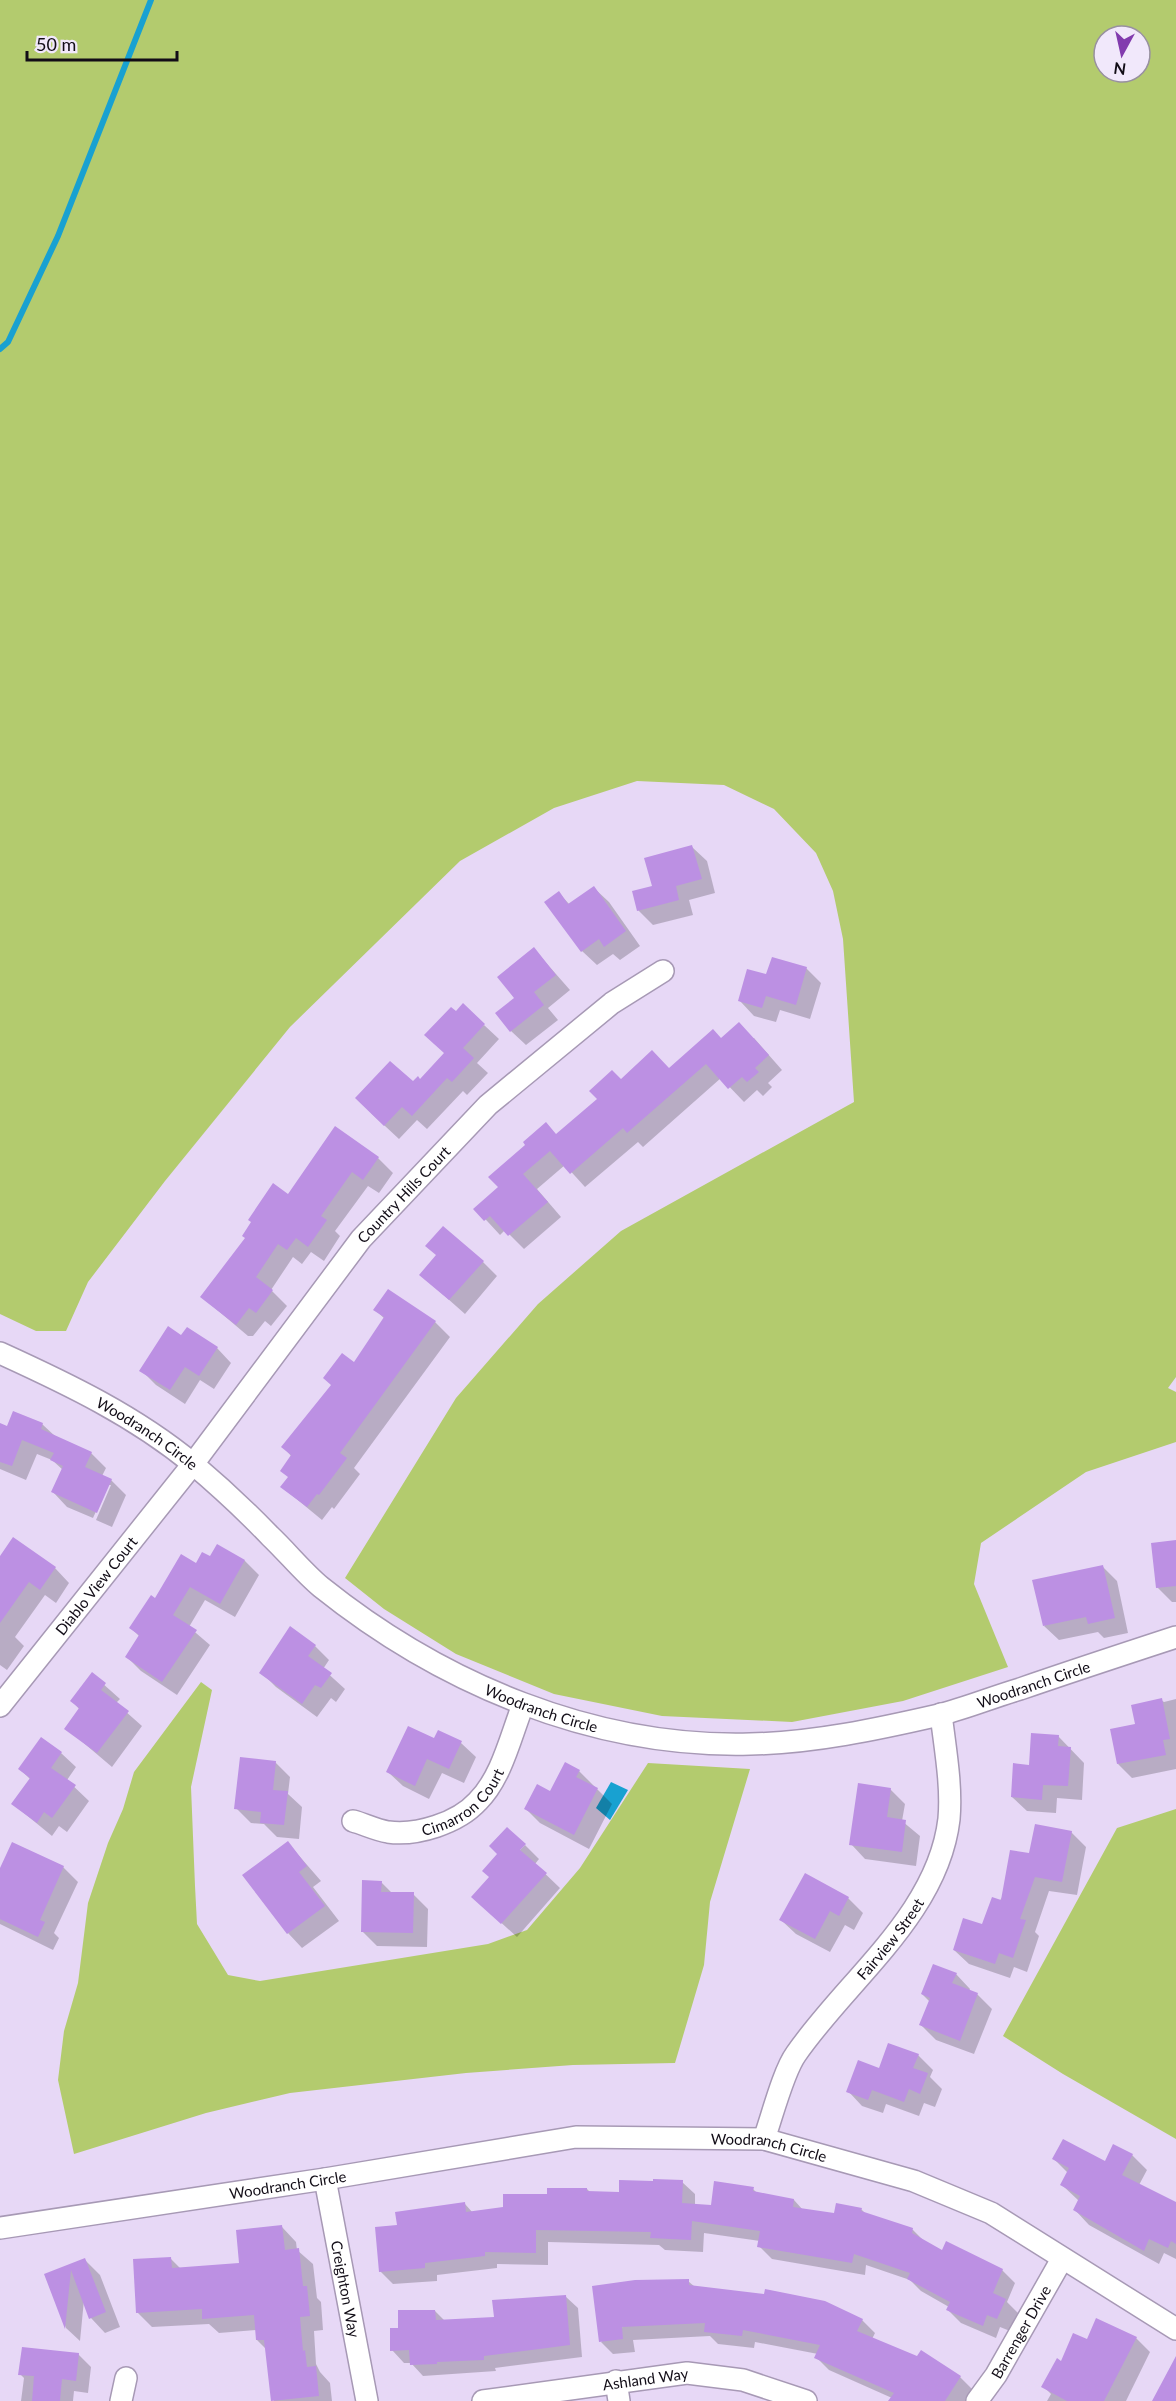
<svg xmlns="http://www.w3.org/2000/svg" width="1176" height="2401" font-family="Lato,sans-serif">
  <rect width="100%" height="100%" fill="#e7d8f6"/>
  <!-- green -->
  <path fill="#b3cb6e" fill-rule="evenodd" d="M0,0H1176V1377L1168,1388L1176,1392V1442L1086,1472L981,1543L974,1584L1008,1667L903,1701L792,1722L662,1716L554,1694L456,1654L384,1609L345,1578L456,1398L538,1304L621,1231L854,1102L843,939L833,891L816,853L774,809L724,785L637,781L554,808L460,861L290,1027L165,1181L88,1282L66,1331H36L0,1314ZM1104,36H1140V72H1104Z
    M201,1682L212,1690L191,1787L195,1886L197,1924L228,1975L260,1981L488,1944L527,1930L580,1868L648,1763L750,1769L710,1902L704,1965L675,2063L573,2065L466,2073L290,2093L206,2113L74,2154L58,2080L64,2031L78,1983L88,1903L108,1843L123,1809L134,1772Z
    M1176,1809V2139L1063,2074L1003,2036L1117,1828Z"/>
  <!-- water -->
  <path fill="#18a1d1" d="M611,1782L628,1790L610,1820L596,1808Z"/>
  <!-- shadow -->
  <path fill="#0003" d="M692,847L707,861L715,893L689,900L693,915L653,925L638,910L653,887Z
    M594,888L609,902L640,946L620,960L613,954L597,965L582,951L559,893L570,905Z
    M534,949L570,990L548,1008L558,1020L526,1045L511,1031L516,998Z
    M806,968L821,983L810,1019L780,1010L776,1022L754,1016L740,1001L767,976Z
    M484,1025L499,1039L477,1063L488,1073L467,1095L463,1091L427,1129L417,1120L399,1139L371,1113L413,1083L420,1081L446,1054Z
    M754,1038L782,1070L768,1083L772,1087L763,1096L757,1090L744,1102L721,1078L643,1147L638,1142L585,1187L565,1165L537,1189L561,1217L524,1249L505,1230L500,1235L476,1209L621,1080L670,1070L722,1040Z
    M378,1158L393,1173L379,1193L368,1186L335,1231L340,1236L324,1261L311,1252L302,1264L293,1257L271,1290L287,1306L271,1326L265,1321L253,1336H248L202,1297L289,1196Z
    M437,1256L483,1262L497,1276L465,1314L421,1275Z
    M375,1310L435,1322L450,1337L354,1468L360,1474L334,1509L332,1507L322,1520L282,1487L289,1478L292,1457L283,1447L354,1364L385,1319Z
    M182,1337L217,1348L231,1363L214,1389L200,1380L185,1404L156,1385L141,1370Z
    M0,1424L8,1427L42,1424L56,1437L91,1453L106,1468L102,1476L111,1480L126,1495L112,1527L96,1520L111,1485H108L93,1518L67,1507L53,1492L63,1470L52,1460L37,1454L26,1480L0,1469Z
    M1176,1542V1602H1172L1157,1587Z
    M218,1546L245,1561L259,1575L235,1617L205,1600L189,1627L210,1645L177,1695L141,1671L127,1657L140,1637L131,1628L156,1600L196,1565L211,1558Z
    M0,1559L55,1568L69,1583L56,1603L45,1595L15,1637L24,1646L7,1670L0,1665Z
    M1102,1566L1117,1581L1128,1633L1104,1638L1098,1632L1059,1640L1044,1626Z
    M315,1646L329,1660L323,1669L345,1689L336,1702L331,1698L317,1717L276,1687L261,1672Z
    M92,1674L120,1699L116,1703L142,1726L112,1767L66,1728L80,1710L72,1701Z
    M1176,1699V1769L1132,1778L1118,1764L1136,1725L1161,1700L1164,1702Z
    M439,1732L461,1743L476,1757L464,1783L442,1773L429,1799L403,1786L388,1772L435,1740Z
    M1058,1736L1084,1763L1082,1800L1057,1798L1056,1813L1027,1811L1012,1797L1030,1766Z
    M61,1753L76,1767L67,1780L89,1801L67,1832L59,1826L52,1836L13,1804L31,1780L20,1769Z
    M275,1762L290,1777L288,1794L302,1807L299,1839L277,1837L264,1824L251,1823L236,1808Z
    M579,1771L612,1804L589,1849L540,1823L526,1809Z
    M890,1789L905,1804L902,1821L920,1836L916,1866L865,1859L851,1844Z
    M1071,1832L1086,1847L1077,1895L1049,1891L1035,1932L1039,1936L1027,1972L1014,1967L1010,1978L969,1964L954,1950L983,1926L1030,1855Z
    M288,1843L321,1881L313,1887L339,1921L302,1948L288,1933L244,1875Z
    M525,1845L539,1859L535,1864L560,1888L517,1937L473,1897Z
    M63,1867L78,1882L54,1933L59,1938L53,1950L0,1924V1890Z
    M805,1875L848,1898L863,1913L854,1930L845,1925L830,1952L796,1934L781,1920Z
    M381,1882L392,1893L413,1894L428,1909L427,1947L377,1946L362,1931Z
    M956,1974L970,1989L969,1991L977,1994L992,2009L974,2054L936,2040L921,2025L930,2002L922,1994Z
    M918,2055L933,2070L930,2077L942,2089L935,2107L924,2103L919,2116L886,2104L883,2113L862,2106L848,2091L880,2069Z
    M1132,2155L1147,2170L1139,2185L1176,2203V2259L1164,2253L1159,2264L1089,2225L1075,2210L1079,2201L1062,2185L1068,2173L1054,2159L1105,2163Z
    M682,2182L695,2194V2205L712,2206L753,2189L758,2194L794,2200L803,2210L835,2215L861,2209L866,2214L913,2230L925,2242L943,2252L1002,2270L1015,2283L1007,2302L1018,2313L1010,2331L1000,2327L996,2338L961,2323L948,2310L949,2307L921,2291L910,2280L866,2265L865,2275L772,2259L759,2246L760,2241L704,2233L703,2252L665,2250L659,2245L548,2242V2265L497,2264V2268L437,2275V2281L393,2284L380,2271L398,2227L465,2204L473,2213L504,2209L548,2195L587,2189L590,2192L620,2193Z
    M282,2227L296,2242L297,2250L313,2264L317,2298L321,2302L323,2330L314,2331L316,2364L320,2372L330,2383L332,2401H274L266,2349L257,2340V2330L219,2333L209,2324L152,2327L137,2312L171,2259L181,2269L241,2264Z
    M85,2260L100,2275L120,2327L105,2333L91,2318L84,2300L80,2341L66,2328L46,2275Z
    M688,2281L695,2287L862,2320L875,2333L872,2339L960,2377L973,2390L966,2401H892V2398L829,2370L816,2357L818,2354L755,2342L754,2348L718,2344L710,2336L633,2340L635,2352L613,2354L601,2342Z
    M565,2296L578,2308L582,2357L495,2368L496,2371L423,2376L411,2363H404L392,2350L400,2329L435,2311L445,2321L496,2318Z
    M1136,2338L1150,2352L1126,2401H1047L1051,2394L1043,2386L1062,2363L1087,2341Z
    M78,2354L91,2367L88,2393L74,2391L73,2401H21L24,2378L20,2374Z"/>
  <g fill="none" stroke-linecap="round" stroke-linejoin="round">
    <!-- stream -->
    <path stroke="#18a1d1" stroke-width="6" d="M0,349L8,342L58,236L151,0"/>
  </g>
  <!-- building -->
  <path fill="#bc90e3" d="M692,845L702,879L676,886L679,900L637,911L632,891L652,886L644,858Z
    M594,886L626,931L604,947L599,939L581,952L544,902L559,891L568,904Z
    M534,947L556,975L534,992L544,1005L510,1032L495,1013L514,998L497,977Z
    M772,957L807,967L796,1005L766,996L762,1008L738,1001L747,969L766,974Z
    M463,1003L485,1024L463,1048L474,1058L452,1082L447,1078L412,1116L402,1107L384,1126L355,1098L390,1061L413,1081L418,1076L420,1079L444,1053L424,1035L451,1007L456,1011Z
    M739,1022L769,1055L755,1068L759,1072L747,1082L742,1077L728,1089L706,1064L627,1133L623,1128L570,1174L550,1151L523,1174L548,1202L508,1236L490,1216L484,1221L473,1209L498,1187L488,1177L525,1145L523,1142L546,1122L556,1134L597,1099L589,1091L612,1070L621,1079L652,1050L669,1068L713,1029L721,1038Z
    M335,1126L379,1157L363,1180L352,1172L321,1216L327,1220L308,1247L296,1238L287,1250L278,1244L256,1277L273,1290L256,1313L249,1308L236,1325L200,1297L245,1238L242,1236L251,1222L248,1220L273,1183L288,1194Z
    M443,1226L484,1261L449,1300L419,1275L436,1255L425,1246Z
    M388,1289L436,1321L340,1453L347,1458L319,1495L317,1494L307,1507L280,1487L288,1477L280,1471L291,1455L281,1447L331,1385L323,1378L342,1353L354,1362L384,1317L373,1310Z
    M168,1326L181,1335L187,1327L218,1347L199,1376L185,1367L170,1390L139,1371Z
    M13,1411L43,1423L41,1429L92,1452L85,1467L112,1479L97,1513L51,1492L63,1466L50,1460L54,1453L22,1440L12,1466L0,1462V1423L7,1426Z
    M13,1537L56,1567L40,1590L29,1582L0,1623V1556Z
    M1176,1540V1586L1156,1588L1151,1543Z
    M217,1544L245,1560L220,1604L190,1587L173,1615L197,1630L162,1682L125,1657L139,1635L129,1628L151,1595L155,1598L181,1554L196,1563L202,1552L210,1556Z
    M1103,1565L1115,1618L1088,1624L1086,1617L1043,1626L1032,1580Z
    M290,1626L316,1645L308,1656L332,1673L321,1688L315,1685L302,1704L259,1673Z
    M92,1672L106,1683L101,1690L129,1711L97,1753L64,1729L79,1708L70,1701Z
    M1162,1698L1170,1739L1163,1740L1166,1755L1117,1764L1110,1729L1135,1724L1131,1705Z
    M408,1726L434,1738L438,1730L462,1741L449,1769L427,1759L415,1786L386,1772Z
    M1031,1733L1059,1735L1058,1746L1071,1747L1068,1786L1043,1785L1042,1800L1011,1797L1013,1763L1029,1765Z
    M41,1737L62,1752L51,1768L76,1785L52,1818L44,1812L37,1823L11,1804L30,1778L18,1769Z
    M240,1757L276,1761L273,1790L288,1791L284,1825L260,1823L261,1812L234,1809Z
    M565,1762L580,1770L576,1777L598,1788L574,1835L524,1809L537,1784L550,1791Z
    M858,1783L891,1788L887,1817L906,1820L902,1852L849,1845Z
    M1035,1824L1072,1831L1062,1882L1035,1877L1020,1919L1026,1920L1013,1958L999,1953L995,1964L953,1950L963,1918L982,1924L992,1897L1001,1900L1010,1850L1029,1853Z
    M507,1827L526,1844L520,1850L547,1873L501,1924L471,1897L489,1877L482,1871L497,1854L489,1846Z
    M288,1841L307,1866L299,1872L325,1906L287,1934L242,1875Z
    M12,1842L64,1866L40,1920L45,1922L38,1937L0,1919V1868Z
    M805,1873L849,1897L839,1916L830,1911L815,1939L779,1920Z
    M362,1880L382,1881L381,1892H414L413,1933L361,1932Z
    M933,1964L957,1973L952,1983L978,1993L960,2041L919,2025L930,1998L921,1994Z
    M888,2043L919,2054L913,2068L928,2073L920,2094L909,2089L904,2102L872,2090L868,2100L846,2092L858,2060L879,2068Z
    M1063,2139L1105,2161L1113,2144L1133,2154L1122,2175L1176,2202V2244L1171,2241L1168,2248L1149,2239L1144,2251L1073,2210L1080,2196L1060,2185L1069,2168L1052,2159Z
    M653,2179L683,2180L682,2203L711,2205L714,2181L754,2187L753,2191L794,2199L793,2207L834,2213L836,2203L862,2208L861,2211L913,2228L912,2233L942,2250L946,2241L1003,2269L993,2293L1006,2299L997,2319L987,2315L983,2326L946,2310L950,2302L907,2279L910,2273L854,2254L852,2263L757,2247L760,2231L692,2221L691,2240L650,2238L651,2232L536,2230V2253L485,2252V2256L425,2263V2268L379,2272L375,2227L397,2225L395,2212L465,2202L466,2212L503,2207V2194H547V2188H587V2191L619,2192V2180L653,2181Z
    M282,2225L285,2250L299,2248L303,2286H307L310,2316L300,2317L303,2351L305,2350L307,2367L316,2366L319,2396L271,2401L264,2340H256L254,2315L202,2319V2309L136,2313L133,2259L171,2257L172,2268L239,2263L236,2230Z
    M85,2258L106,2312L89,2319L71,2270L65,2329L44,2274Z
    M689,2279V2285L764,2294L765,2289L825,2301L863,2319L857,2331L917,2356L921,2350L961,2376L945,2401H888L894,2393L814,2358L820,2345L743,2330L742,2336L704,2332L705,2323L622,2327L623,2339L599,2342L592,2286L635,2280Z
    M566,2295L570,2345L484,2356V2360L437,2362V2364L410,2365L409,2350L390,2351V2328H398V2310H435L436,2320L494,2317L492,2300Z
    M1096,2318L1137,2337L1104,2401H1067L1041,2387L1057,2358L1061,2361L1073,2333L1087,2339Z
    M22,2347L79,2353L76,2381L62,2379L60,2401H32L34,2376L18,2375Z
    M1176,2356V2401H1152Z"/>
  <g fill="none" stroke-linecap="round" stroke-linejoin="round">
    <defs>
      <g id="street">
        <path id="s1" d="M0,1353C68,1384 135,1416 193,1464C219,1486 246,1511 270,1536C287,1552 303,1572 321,1587C442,1684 594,1748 750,1744C813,1743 878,1729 939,1715C966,1708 993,1697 1020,1689C1072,1671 1124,1654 1176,1637"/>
        <path id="s2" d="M0,1706L193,1464L361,1239L488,1105L612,1003L663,971"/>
        <path id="s3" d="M353,1821C364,1824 376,1830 388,1832C417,1836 458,1823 478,1801C502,1777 511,1735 523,1705"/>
        <path id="s4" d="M764,2139C772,2117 783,2072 796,2054C847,1980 938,1914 949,1819C952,1785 945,1748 941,1714"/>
        <path id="s5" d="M325,2179L367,2401"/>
        <path id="s6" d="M0,2228L325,2179L576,2137L764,2139L914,2181L991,2213L1176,2329"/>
        <path d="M616,2381L619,2401"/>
        <path d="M121,2401L126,2378"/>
        <path id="s7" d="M483,2401L687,2373L743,2380L806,2401"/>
        <path id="s8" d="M977,2401L996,2375L1062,2259"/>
      </g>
    </defs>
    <!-- street casing -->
    <use href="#street" stroke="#a799b5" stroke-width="24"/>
    <!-- street -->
    <use href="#street" stroke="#fff" stroke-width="21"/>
  </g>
  <g text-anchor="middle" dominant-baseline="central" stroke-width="4.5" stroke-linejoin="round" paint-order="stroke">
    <!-- street labels -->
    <g font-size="15" fill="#120d17" stroke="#f1e8fb">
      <text stroke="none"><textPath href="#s2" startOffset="652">Country Hills Court</textPath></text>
      <text stroke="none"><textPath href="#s1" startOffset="168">Woodranch Circle</textPath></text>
      <text stroke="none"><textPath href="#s2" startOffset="154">Diablo View Court</textPath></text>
      <text stroke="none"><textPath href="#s1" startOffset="1158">Woodranch Circle</textPath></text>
      <text stroke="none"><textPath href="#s1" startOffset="654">Woodranch Circle</textPath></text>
      <text stroke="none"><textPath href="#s3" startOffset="122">Cimarron Court</textPath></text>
      <text stroke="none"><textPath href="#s4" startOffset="240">Fairview Street</textPath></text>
      <text stroke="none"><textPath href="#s6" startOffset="777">Woodranch Circle</textPath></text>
      <text stroke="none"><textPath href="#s6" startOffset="291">Woodranch Circle</textPath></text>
      <text stroke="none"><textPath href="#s5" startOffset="112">Creighton Way</textPath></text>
      <text stroke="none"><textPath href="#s8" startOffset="82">Barrenger Drive</textPath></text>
      <text stroke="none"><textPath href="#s7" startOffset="164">Ashland Way</textPath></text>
    </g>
  </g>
  <!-- north arrow -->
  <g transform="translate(1122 54) rotate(188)"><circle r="28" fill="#f1e8fb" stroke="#9890a0" stroke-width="1.5"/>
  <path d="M0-4.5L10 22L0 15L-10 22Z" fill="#823bae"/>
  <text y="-9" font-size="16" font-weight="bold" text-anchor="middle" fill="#120d17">N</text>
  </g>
  <!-- scale -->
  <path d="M27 51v9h150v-9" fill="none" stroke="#120d17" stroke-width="3"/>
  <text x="36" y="51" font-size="18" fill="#120d17" stroke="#f1e8fb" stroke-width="4.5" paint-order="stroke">50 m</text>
</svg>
